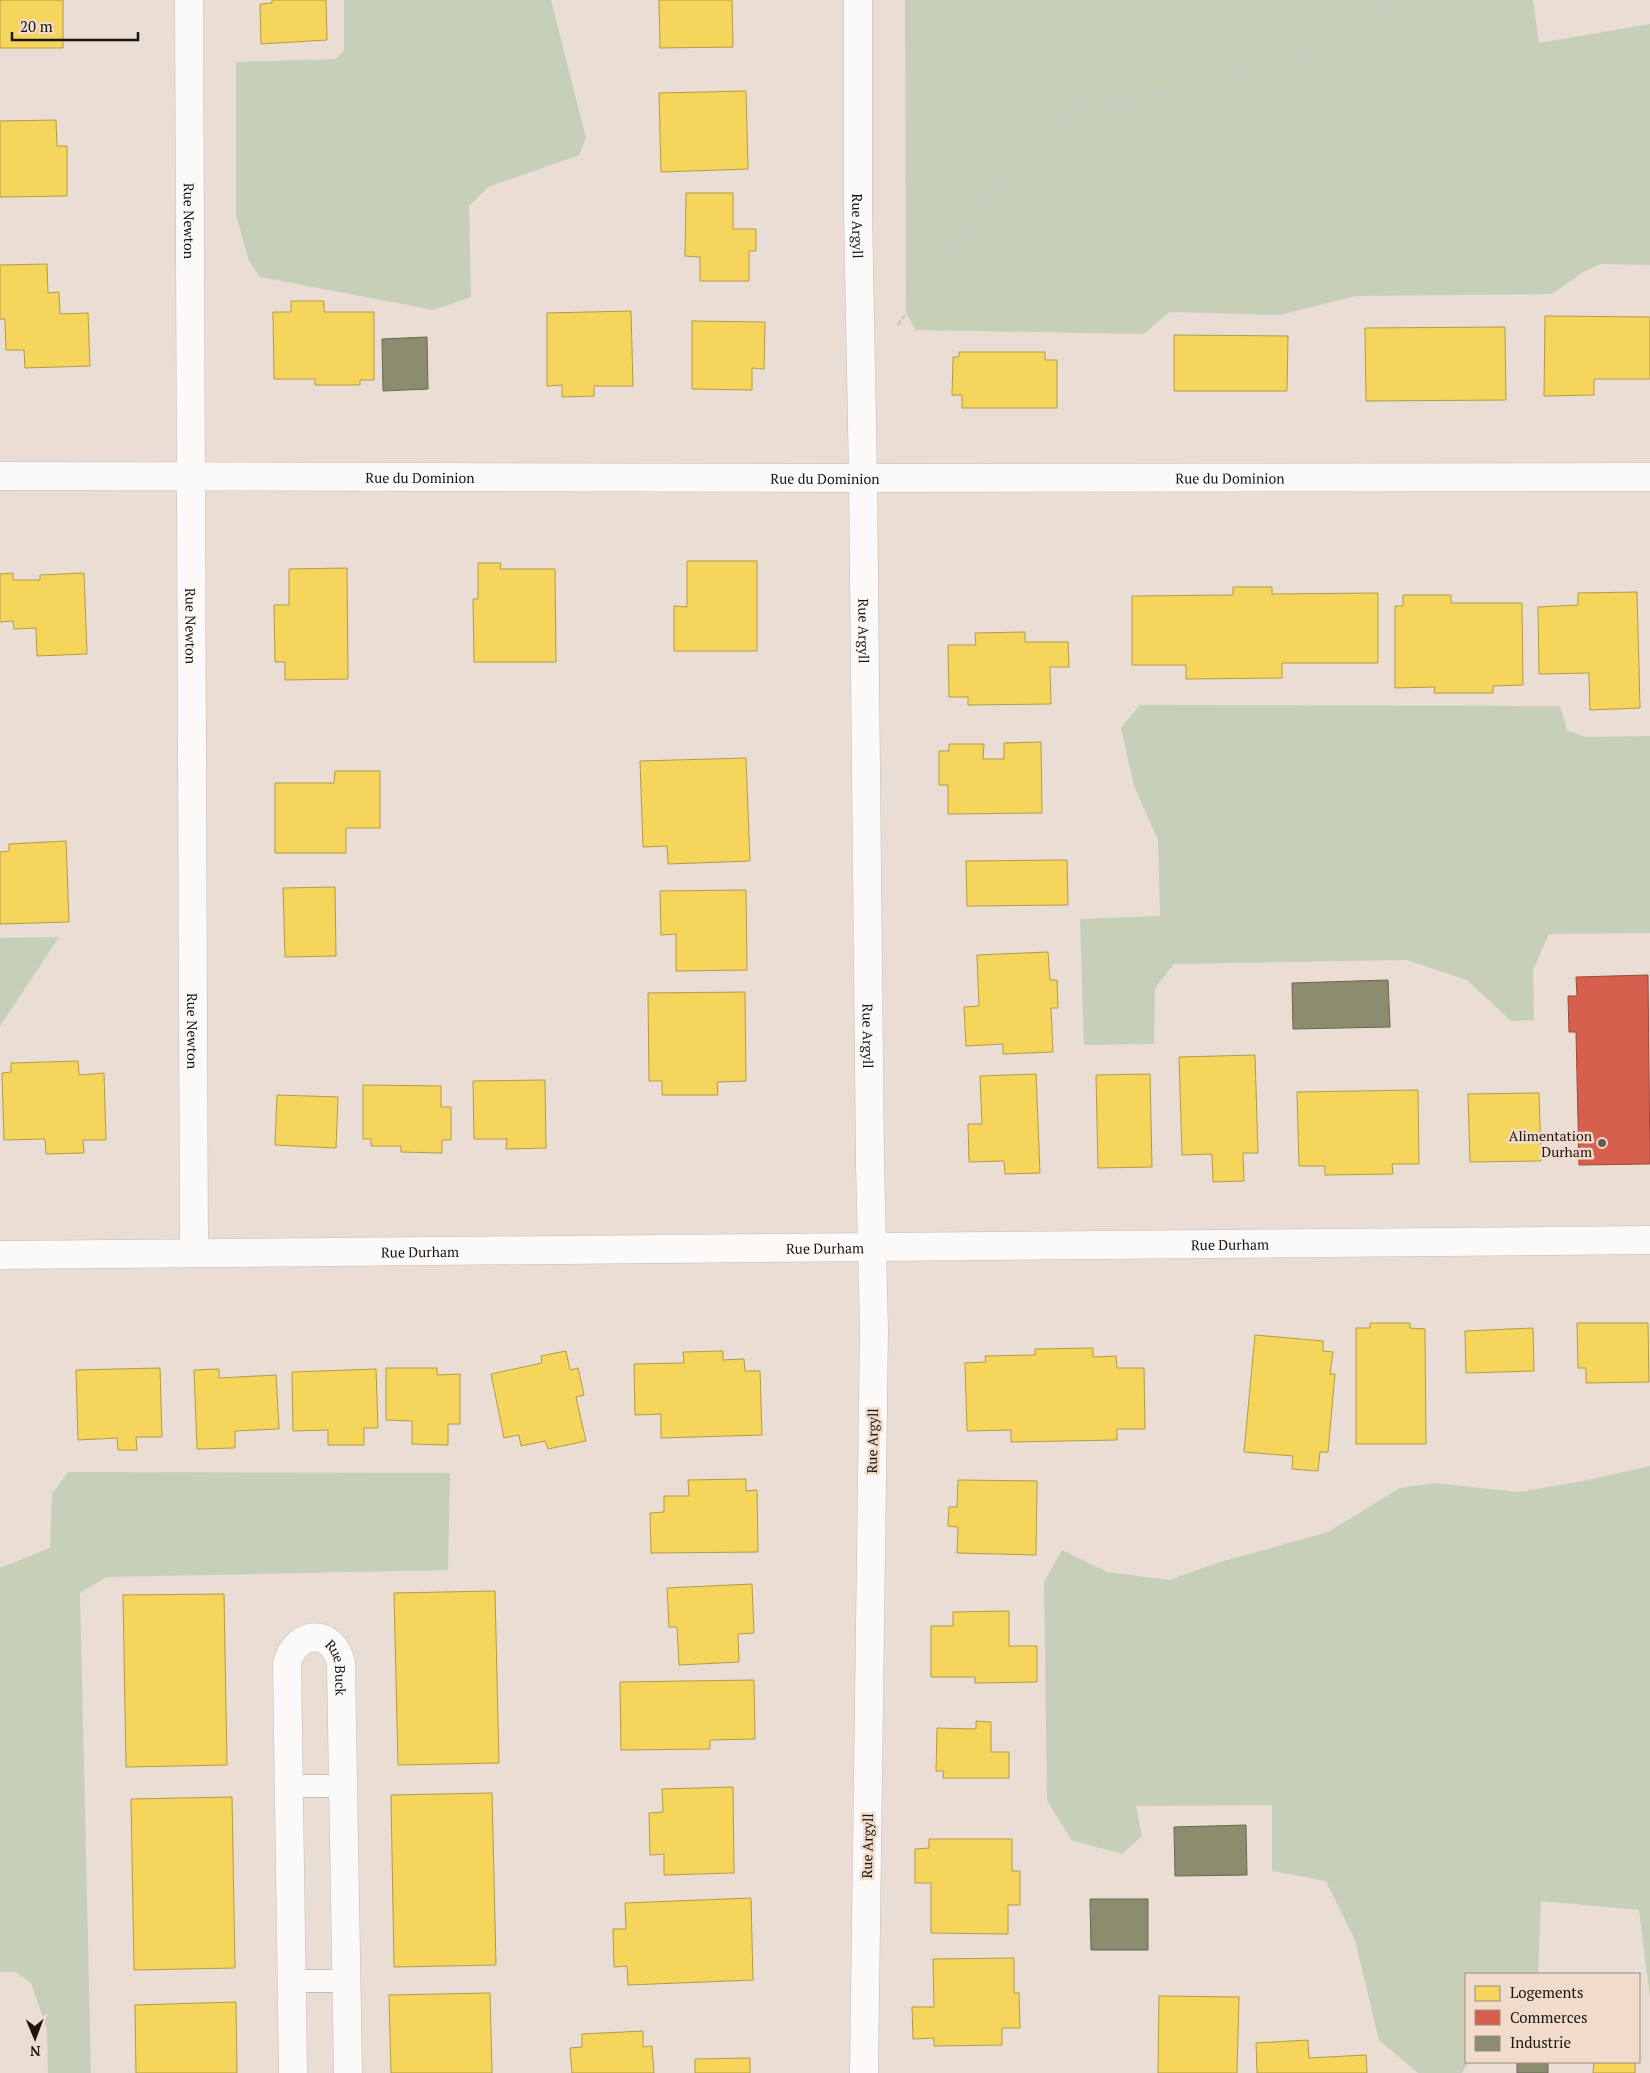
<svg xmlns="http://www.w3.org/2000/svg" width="1650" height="2073" font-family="'PT Serif',serif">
  <rect width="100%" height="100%" fill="#e9ddd4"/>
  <!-- green -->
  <path fill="#c6cfb8" d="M344,0H551L586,138L579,155L488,187L469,206L471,297L434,310L260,277L249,261L236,215V62L336,59L344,50Z
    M905,0H1533L1539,43L1650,24V265L1601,264L1583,272L1552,294L1356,296L1280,315L1169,312L1144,334L916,330L906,313Z
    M1140,705L1560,706L1567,730L1585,737L1650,736V933L1549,934L1533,970L1534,1020L1511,1021L1467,980L1407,960L1174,964L1155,988L1154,1044L1084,1045L1080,919L1160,916L1158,840L1134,786L1121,728Z
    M59,937L0,1026V938Z
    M1650,1466V1998L1639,1910L1541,1901L1538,1974H1466V2062H1469L1462,2073H1418L1379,2040L1355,1940L1326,1881L1272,1871V1805L1136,1806L1142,1836L1122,1854L1071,1840L1047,1800L1044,1582L1062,1550L1107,1572L1169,1580L1217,1563L1328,1532L1400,1488L1433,1483L1519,1492L1588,1480Z
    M68,1472L450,1473L448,1570L106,1577L80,1593L91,2073H48L47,2029L31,1983L16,1972H0V1568L50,1548L52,1494Z"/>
  <!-- homes -->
  <path fill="#f6d55c" stroke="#b49b45" d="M0,0H63V48H0Z
    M272,0H326L327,40L261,44L260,4L272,3Z
    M659,0H732L733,47L660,48Z
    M746,91L748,169L661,172L659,93Z
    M56,120L57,146H67V196L0,197V121Z
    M686,193H733V229H756V251H749V281H700V257L685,256Z
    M47,264L48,293L59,292L60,314L88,313L90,366L25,368L24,350H6L5,319H0V265Z
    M291,301H324V312H374V380H360V385H315V379H274L273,312H291Z
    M631,311L633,386H594V396L562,397V385L547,386V313Z
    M1545,316L1650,317V379H1594V395L1544,396Z
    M692,321L765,322L764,369L752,368V390L692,389Z
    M1505,327L1506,400L1366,401L1365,328Z
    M1174,335L1288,336L1287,391H1174Z
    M959,352H1045V360H1057V408H962V395H952L953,357H959Z
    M687,561H757V651H674V606L687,607Z
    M478,563H501L500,569H555L556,662H474L473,599H478Z
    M347,568L348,679L285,680V662H275L274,605H289V569Z
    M13,573V580H40V575L84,573L87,654L37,656L36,628L14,629L13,621L0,622V574Z
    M1233,587H1272V594L1378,593V663H1282V678L1186,679V665H1132V596L1233,595Z
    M1637,592L1640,708L1590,710L1589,673L1539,674L1538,607L1578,605V593Z
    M1403,595H1451V603H1522L1523,685L1493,686V693H1434L1435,687L1395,688V606H1403Z
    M1025,632V642H1068L1069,667H1050L1051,704L968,705V697H949L948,645H976L975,633Z
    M1041,742L1042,813L948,814V785H939V751H949V744H984L983,759H1004V743Z
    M746,758L750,861L668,864L667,846L643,847L640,761Z
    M335,771H380V828H346V853H275V783H334Z
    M66,841L69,922L0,924V852L9,851V844Z
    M1067,860L1068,905L967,906L966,861Z
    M335,887L336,956L285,957L283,888Z
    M746,890L747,970L676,971V934L661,935L660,891Z
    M1048,952L1050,980H1057L1058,1008H1051L1053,1052L1003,1054V1044L966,1046L964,1007L979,1006L977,955Z
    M745,992L746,1081L717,1082L718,1095H662V1081H649L648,993Z
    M1255,1055L1258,1153H1243L1244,1181L1213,1182L1212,1154L1182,1155L1179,1057Z
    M78,1061L79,1075L104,1073L106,1140H83L84,1153L46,1154L45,1139L4,1140L2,1073L11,1072V1063Z
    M1036,1074L1040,1173L1005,1174L1004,1161L969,1162L968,1124H982L980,1076Z
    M1150,1074L1152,1167L1098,1168L1096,1075Z
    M545,1080L546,1148L506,1149L507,1139H474L473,1081Z
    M363,1085L441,1086V1107H451V1140H442V1153L401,1152V1146H371V1139H363Z
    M1418,1090L1419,1164H1392L1393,1174L1325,1175V1166H1299L1297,1092Z
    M1539,1093L1541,1161L1470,1162L1468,1094Z
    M277,1095L338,1097L336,1148L275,1145Z
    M1370,1323H1410V1328L1425,1329L1426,1444H1356V1328H1370Z
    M1577,1323H1648L1649,1382L1586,1383V1368H1578Z
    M1533,1328L1534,1371L1466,1373L1465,1331Z
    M1255,1335L1323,1341V1351L1333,1352L1330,1374H1335L1328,1452H1320L1318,1471L1292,1469L1293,1456L1244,1452Z
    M1093,1348V1357L1116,1356L1117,1368H1144L1145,1429H1117V1440L1011,1442V1430L967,1431L965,1363L986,1362L985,1356L1035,1355V1349Z
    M566,1351L570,1370L578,1368L584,1395L576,1397L586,1441L548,1449L545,1441L521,1446L519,1435L504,1438L491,1374L542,1363L541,1356Z
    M723,1351V1360L744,1359L745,1371H760L762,1435L661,1438V1414L635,1415L634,1364L684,1363L683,1352Z
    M160,1368L162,1437H136L137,1450H118L117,1438L78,1440L76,1370Z
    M386,1368H437V1375L460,1374V1424H448V1445L412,1444V1421L386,1420Z
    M219,1369V1378L276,1375L279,1429L235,1431V1448L197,1449L194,1370Z
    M376,1369L378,1428H364V1445H328V1430L293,1431L292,1372Z
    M746,1479V1491L757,1490L758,1552L651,1553L650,1513L664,1512V1496H689L688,1480Z
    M958,1480L1037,1481L1036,1555L957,1553L958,1527L948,1526L949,1507H957Z
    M752,1584L754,1633L738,1634L739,1662L679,1665L677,1627H669L667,1588Z
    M495,1591L499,1763L398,1765L394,1593Z
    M224,1594L227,1765L126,1767L123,1595Z
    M1009,1611V1646H1037V1682L975,1683V1677H931V1626H953V1612Z
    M754,1680L755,1739L710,1740V1749L621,1750L620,1682Z
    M976,1721L991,1722V1752H1009V1778H943L944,1771H936L937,1728L976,1729Z
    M733,1787L734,1873L664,1875V1854L650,1855L649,1813L663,1812L662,1789Z
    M492,1793L496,1965L394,1967L391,1795Z
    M232,1797L235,1968L134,1970L131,1799Z
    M929,1839H1012V1871H1020V1905H1008V1934L931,1933V1883H915V1849L929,1848Z
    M751,1898L753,1980L628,1985L627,1966L614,1967L613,1929H626L625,1903Z
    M1014,1958V1993H1019L1020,2028H1002V2045L934,2046V2038L913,2039L912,2007H934L933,1959Z
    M490,1993L492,2073H391L389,1995Z
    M1159,1996L1239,1997L1237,2073H1158Z
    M236,2002L237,2073H136L135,2005Z
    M643,2031V2047L652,2046L654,2073H572L570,2048L582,2047V2034Z
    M1308,2040L1309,2058L1366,2055L1367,2073H1257L1256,2043Z
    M750,2058V2073H695V2059Z
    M1594,2062H1635V2073H1593Z"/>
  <!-- shops -->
  <path fill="#d6604d" stroke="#9e493a" d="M1648,975L1650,1164L1579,1165L1576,1032H1569L1568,996H1577L1576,977Z"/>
  <!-- industry -->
  <path fill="#8c8c6e" stroke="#6a6852" d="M427,337L428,389L383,391L382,339Z
    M1388,980L1390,1027L1293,1029L1292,983Z
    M1246,1825L1247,1875L1175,1876L1174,1827Z
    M1090,1899H1148V1950H1091Z
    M1517,2062H1548V2073H1517Z"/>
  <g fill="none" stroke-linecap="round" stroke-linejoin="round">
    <defs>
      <path id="lane" d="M289,1786H343
        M292,1981H347"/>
      <g id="street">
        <path id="s1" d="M189,0L194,1253"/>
        <path id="s2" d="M858,0V211L863,478L870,1163L874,1330L864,2073"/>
        <path id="s3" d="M0,476L863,478L1650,477"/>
        <path id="s4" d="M0,1255L1650,1240"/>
        <path id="s5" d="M293,2073L287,1663C297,1629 334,1628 341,1664L348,2073"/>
      </g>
    </defs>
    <!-- lane casing -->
    <use href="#lane" stroke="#c4bbb4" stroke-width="24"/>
    <!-- street casing -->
    <use href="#street" stroke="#c4bbb4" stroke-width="29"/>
    <!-- path -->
    <path stroke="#cdc9c7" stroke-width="3" stroke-dasharray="5 2.5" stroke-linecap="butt" d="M1064,115L1264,69L1369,21L1400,0
      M898,325L1016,159L1064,115L1179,0"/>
    <!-- lane -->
    <use href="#lane" stroke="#fcfaf9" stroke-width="22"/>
    <!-- street -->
    <use href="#street" stroke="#fcfaf9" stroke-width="28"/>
  </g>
  <!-- markers -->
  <circle fill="#635a54" stroke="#f1dccc" stroke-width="2" cx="1602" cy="1143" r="5"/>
  <g text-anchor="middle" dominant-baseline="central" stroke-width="5" stroke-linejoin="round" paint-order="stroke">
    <!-- street labels -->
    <g font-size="14" fill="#1b140f" stroke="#f1dccc">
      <text stroke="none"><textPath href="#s1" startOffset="221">Rue Newton</textPath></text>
      <text stroke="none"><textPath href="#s2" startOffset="226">Rue Argyll</textPath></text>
      <text stroke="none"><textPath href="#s3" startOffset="420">Rue du Dominion</textPath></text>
      <text stroke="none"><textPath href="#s3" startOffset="825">Rue du Dominion</textPath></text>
      <text stroke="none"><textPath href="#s3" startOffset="1230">Rue du Dominion</textPath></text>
      <text stroke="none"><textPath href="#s1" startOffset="626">Rue Newton</textPath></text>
      <text stroke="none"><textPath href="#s2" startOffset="631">Rue Argyll</textPath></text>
      <text stroke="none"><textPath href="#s1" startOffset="1031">Rue Newton</textPath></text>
      <text stroke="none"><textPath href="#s2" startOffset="1036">Rue Argyll</textPath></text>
      <text stroke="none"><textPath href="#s4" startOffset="1230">Rue Durham</textPath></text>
      <text stroke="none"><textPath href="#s4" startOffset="825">Rue Durham</textPath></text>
      <text stroke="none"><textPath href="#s4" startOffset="420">Rue Durham</textPath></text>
      <text transform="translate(872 1441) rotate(-89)">Rue Argyll</text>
      <text stroke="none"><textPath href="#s5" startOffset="494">Rue Buck</textPath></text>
      <text transform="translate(867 1846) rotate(-89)">Rue Argyll</text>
    </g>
    <!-- poi labels -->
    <g font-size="14" fill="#1b140f" stroke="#f1dccc" text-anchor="end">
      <text x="1592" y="1135">Alimentation<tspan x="1592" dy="16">Durham</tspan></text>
    </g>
  </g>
  <!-- legend -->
  <rect x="1465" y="1973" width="175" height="90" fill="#f1dccc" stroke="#9b8c80"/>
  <rect x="1475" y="1986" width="25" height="15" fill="#f6d55c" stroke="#9b8c80"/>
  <text x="1510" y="1998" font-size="15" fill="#1b140f">Logements</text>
  <rect x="1475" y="2010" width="25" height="15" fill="#d6604d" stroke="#9b8c80"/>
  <text x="1510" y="2023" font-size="15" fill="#1b140f">Commerces</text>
  <rect x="1475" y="2036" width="25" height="15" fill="#8c8c6e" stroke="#9b8c80"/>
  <text x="1510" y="2048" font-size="15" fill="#1b140f">Industrie</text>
  <!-- north arrow -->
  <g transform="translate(35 2038) rotate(179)" stroke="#f1dccc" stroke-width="4" paint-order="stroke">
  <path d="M0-4L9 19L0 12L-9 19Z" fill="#1b140f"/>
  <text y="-8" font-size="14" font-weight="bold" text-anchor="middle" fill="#1b140f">N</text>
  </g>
  <!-- scale -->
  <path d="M12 32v8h126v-8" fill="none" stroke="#1b140f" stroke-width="2.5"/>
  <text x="20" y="32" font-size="15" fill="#1b140f" stroke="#f1dccc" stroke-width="4" paint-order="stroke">20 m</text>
</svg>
